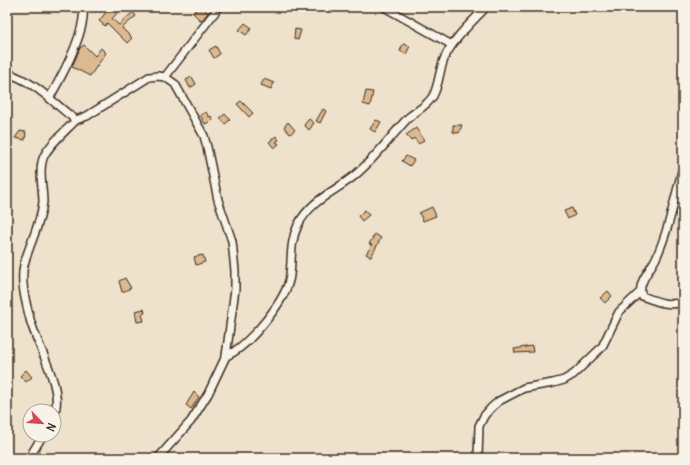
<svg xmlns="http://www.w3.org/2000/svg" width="690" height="465" font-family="Delius,sans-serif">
  <rect width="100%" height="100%" fill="#efe2cd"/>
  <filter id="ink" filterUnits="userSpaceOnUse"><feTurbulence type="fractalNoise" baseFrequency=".025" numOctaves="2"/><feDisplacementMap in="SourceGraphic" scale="8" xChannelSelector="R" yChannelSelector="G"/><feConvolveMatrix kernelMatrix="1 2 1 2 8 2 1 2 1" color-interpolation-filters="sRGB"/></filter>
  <g filter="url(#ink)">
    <!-- building -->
    <path fill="#ddb98f" stroke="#3b2a1e" d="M110,7H122L112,19L119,25L133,12L136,16L122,28L132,38L127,43L107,23L105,26L99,21Z
      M198,7H202L208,13L201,21L193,13Z
      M245,23L252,28L246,35L239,30Z
      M295,29L301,30L298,40L294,39Z
      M403,44L410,46L406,54L400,51Z
      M84,45L95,56L101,48L106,53L90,76L72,67L80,48Z
      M216,46L220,54L214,58L209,50Z
      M192,77L196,84L190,88L186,80Z
      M264,79L274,83L271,89L261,85Z
      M366,91L373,92L370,106L363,104Z
      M241,101L253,113L249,117L237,104Z
      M323,109L326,111L320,123L316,121Z
      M206,112L209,117L211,116L213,120L205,124L200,115Z
      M225,114L230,120L225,124L220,118Z
      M309,119L314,123L309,130L304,125Z
      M376,120L381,122L375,132L370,129Z
      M288,122L295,130L290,134L284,127Z
      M453,125H462L459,133L453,132Z
      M416,128L424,140L419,144L414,138L411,141L406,135Z
      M20,131L26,132L25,140L15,138Z
      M276,136L279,140L276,142L279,144L274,148L269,142Z
      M406,156L414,160L410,166L402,161Z
      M432,207L436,216L423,221L419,213Z
      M572,208L575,215L568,219L564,211Z
      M365,210L369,215L362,221L358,216Z
      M375,234L381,238L371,257L366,254L372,245L369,244Z
      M203,255L205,262L196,265L194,257Z
      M125,278L131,288L122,292L119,281Z
      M608,291L612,296L605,303L600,298Z
      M144,309L145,313L142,314L144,321L137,322L135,311Z
      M532,346L533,352L515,353L514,349Z
      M26,370L32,377L26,382L20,376Z
      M194,392L199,397L191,409L186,405Z"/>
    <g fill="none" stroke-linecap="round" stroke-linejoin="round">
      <defs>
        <path id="minor" d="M384,7L452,45
          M7,73C36,82 53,103 76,120L87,116L149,77L158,76L165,77L175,84L204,136L207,147L218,200L232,241L235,271V289L226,356L208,394L191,421L158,458
          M165,77L215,12L217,7
          M50,97C62,76 87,31 83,7
          M683,167C675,197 669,230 656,258C651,269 636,284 642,296C655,301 670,307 683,302
          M226,356C248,347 288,299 290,275C292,257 290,242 298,225C311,200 334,192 354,176C375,159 390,137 408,118C416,111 427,106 433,96C440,83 439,66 447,53C456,36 473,21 486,7
          M54,414C65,390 36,344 30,319C26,303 20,282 24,265C29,244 41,224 43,202C43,188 38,169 44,156C51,142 66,131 76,120
          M29,458L43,435
          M478,458L479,426L484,416L491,408L499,401L524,388L553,383L564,380L574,374L602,347L619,312L640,292"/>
      </defs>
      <!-- minor casing -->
      <use href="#minor" stroke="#3b2a1e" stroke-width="10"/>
      <!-- minor -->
      <use href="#minor" stroke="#f7f3e8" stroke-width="7"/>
    </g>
  </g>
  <!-- margin -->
  <rect width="690" height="465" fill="none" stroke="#f7f3e8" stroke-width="24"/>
  <rect x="12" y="12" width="666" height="441" fill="none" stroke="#3b2a1e" stroke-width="1.5" filter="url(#ink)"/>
  <!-- north arrow -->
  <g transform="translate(42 423) rotate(115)"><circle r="19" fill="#f7f3e8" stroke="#aca397"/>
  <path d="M0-3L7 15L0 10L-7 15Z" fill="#d1495b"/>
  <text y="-6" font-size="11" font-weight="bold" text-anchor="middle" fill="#3b2a1e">N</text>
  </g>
</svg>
